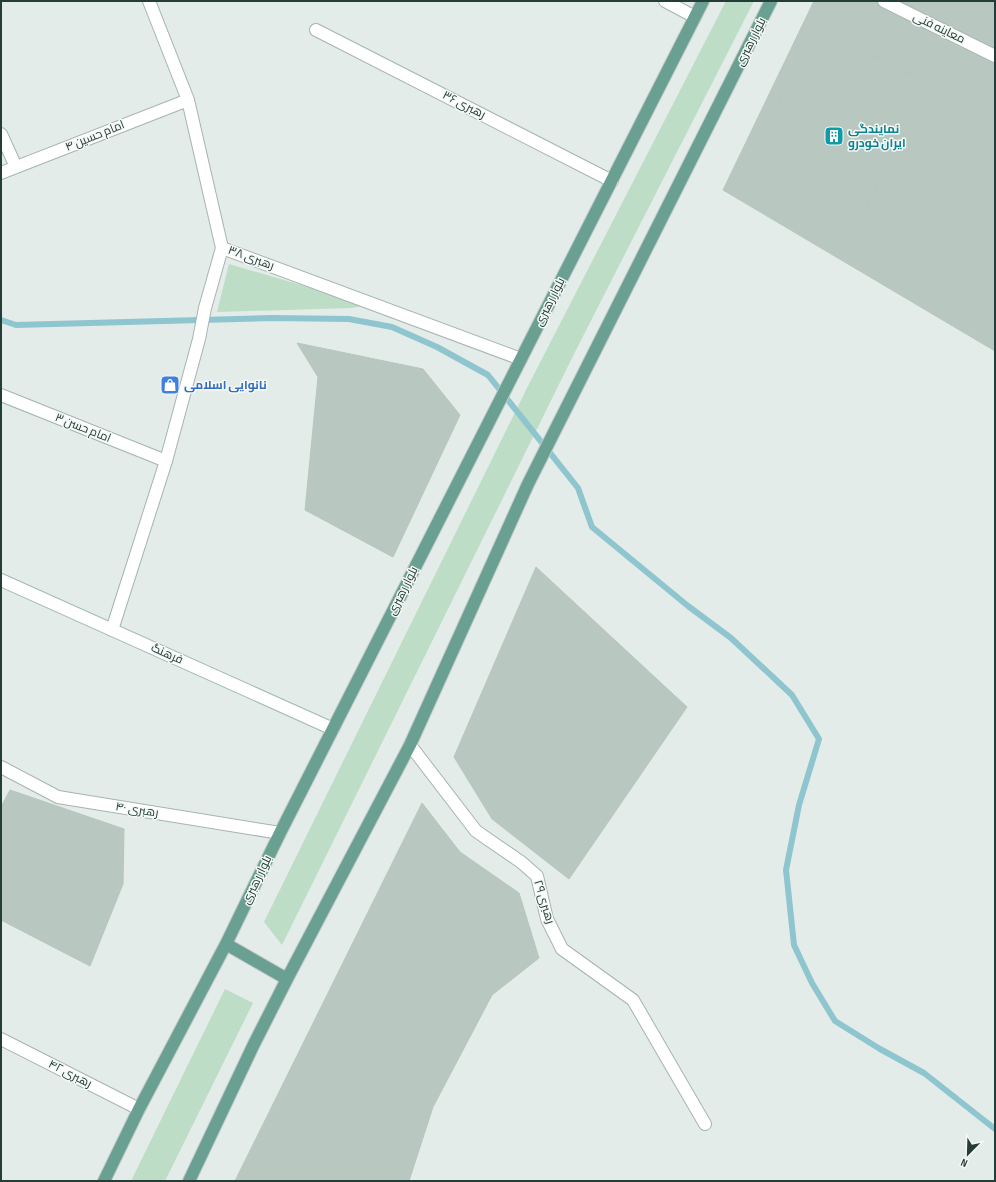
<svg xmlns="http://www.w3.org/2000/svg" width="996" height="1182" font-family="'Sofia Sans Condensed',Cairo,sans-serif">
  <rect width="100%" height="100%" fill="#e3ece8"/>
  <!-- green -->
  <path fill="#bdddc6" d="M726,1H754L575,352L282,945L264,922L529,384Z
    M229,264L369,305L351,308L217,312Z
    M225,989L253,1003L165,1181H131Z"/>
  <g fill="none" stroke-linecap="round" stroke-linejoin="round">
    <!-- stream -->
    <path stroke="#8ec5cf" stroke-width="6" d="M1,320L16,325L271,318L349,319L392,327L437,347L488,375L578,488L592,527L688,606L731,638L792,695L819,739L799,805L786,870L794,945L812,983L835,1021L880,1049L924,1073L995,1129"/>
  </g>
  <!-- building -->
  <path fill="#b9c7c1" stroke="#b6c6bf" d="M814,1H995V351L723,190Z
    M814,28L932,85L844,247L740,186Z
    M297,343L423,369L460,415L393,557L305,510L318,377Z
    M536,567L687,707L569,879L492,819L454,757Z
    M10,790L124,829L123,884L90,966L1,920V807Z
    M422,803L460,852L519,893L539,958L492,995L433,1107L409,1181H235Z"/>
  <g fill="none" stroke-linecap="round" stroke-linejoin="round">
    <defs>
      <path id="service" d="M884,1L995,56"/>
      <path id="minor" d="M149,1L188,100L222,248L521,359
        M665,1L695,17
        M316,30L612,181
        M1,134L16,167
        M1,173L188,100
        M1,395L166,461
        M112,630L166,461L199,339L205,308L222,248
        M410,745L476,831L521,862L537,876L547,919L562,949L633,1000L705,1124
        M1,767L58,797L280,833
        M1,1039L139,1109"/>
      <path id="secondary" d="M1,580L333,729"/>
      <path id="primary" d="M226,944L287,979
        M104,1181L139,1109L226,944L280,833L703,1
        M189,1181L253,1046L287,979L410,745L528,484L771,1"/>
    </defs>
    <!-- service casing -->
    <use href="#service" stroke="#a6b4af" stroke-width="14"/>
    <!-- minor casing -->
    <use href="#minor" stroke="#a6b4af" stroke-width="14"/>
    <!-- secondary casing -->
    <use href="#secondary" stroke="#a2b8b0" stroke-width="14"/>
    <!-- primary casing -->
    <use href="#primary" stroke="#c2c9c7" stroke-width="14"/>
    <!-- service -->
    <use href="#service" stroke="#fff" stroke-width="12"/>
    <!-- minor -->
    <use href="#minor" stroke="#fff" stroke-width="12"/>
    <!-- secondary -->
    <use href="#secondary" stroke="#fff" stroke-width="12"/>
    <!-- primary -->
    <use href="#primary" stroke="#6aa092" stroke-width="12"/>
  </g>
  <!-- icons -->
  <defs>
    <symbol id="building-square" viewBox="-11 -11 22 22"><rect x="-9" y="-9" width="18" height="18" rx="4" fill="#0f9aa8" stroke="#f4f9f6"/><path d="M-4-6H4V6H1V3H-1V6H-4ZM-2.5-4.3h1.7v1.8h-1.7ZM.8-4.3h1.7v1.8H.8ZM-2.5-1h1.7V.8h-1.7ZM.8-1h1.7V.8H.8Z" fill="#fff"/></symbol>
    <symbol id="shop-square" viewBox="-11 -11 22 22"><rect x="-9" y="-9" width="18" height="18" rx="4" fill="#3f7fe0" stroke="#f4f9f6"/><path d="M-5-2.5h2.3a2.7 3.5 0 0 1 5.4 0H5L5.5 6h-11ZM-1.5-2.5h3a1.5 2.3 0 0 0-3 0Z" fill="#fff"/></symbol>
  </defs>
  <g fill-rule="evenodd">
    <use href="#building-square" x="823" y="125" width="22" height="22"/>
    <use href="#shop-square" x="159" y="374" width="22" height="22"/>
  </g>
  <g text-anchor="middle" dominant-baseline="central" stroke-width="3" stroke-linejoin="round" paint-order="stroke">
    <!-- street labels -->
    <g font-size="12" fill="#243d36" stroke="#f4f9f6">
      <text transform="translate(939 28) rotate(26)">معاینه فنی</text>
      <text transform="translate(751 42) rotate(-63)">بلوار رهبری</text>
      <text transform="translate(464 105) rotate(27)">رهبری ۳۶</text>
      <text transform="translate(95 136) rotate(-22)">امام حسین ۴</text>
      <text transform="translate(251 258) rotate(20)">رهبری ۳۸</text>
      <text transform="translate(550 302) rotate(-63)">بلوار رهبری</text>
      <text transform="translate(83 428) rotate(22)">امام حسن ۳</text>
      <text transform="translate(403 591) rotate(-63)">بلوار رهبری</text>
      <text transform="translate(167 654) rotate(24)">فرهنگ</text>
      <text transform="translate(137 810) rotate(9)">رهبری ۴۰</text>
      <text transform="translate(257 880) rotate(-64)">بلوار رهبری</text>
      <text transform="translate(544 902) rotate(73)">رهبری ۲۹</text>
      <text transform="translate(70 1074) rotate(27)">رهبری ۴۲</text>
    </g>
    <!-- culture labels -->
    <g font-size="12" font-weight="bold" fill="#0d838f" stroke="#f4f9f6" text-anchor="start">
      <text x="848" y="129">نمایندگی<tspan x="848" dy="14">ایران خودرو</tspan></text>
    </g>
    <!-- shop labels -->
    <g font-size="12" font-weight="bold" fill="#366cbe" stroke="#f4f9f6" text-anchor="start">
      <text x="184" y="385">نانوایی اسلامی</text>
    </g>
  </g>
  <!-- border -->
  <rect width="996" height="1182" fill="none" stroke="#243d36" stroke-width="4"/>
  <!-- north arrow -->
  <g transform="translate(968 1154) rotate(203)" stroke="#f4f9f6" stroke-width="3" paint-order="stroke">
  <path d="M0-3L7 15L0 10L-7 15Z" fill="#243d36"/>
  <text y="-6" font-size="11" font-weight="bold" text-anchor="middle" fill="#243d36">N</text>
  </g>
</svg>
